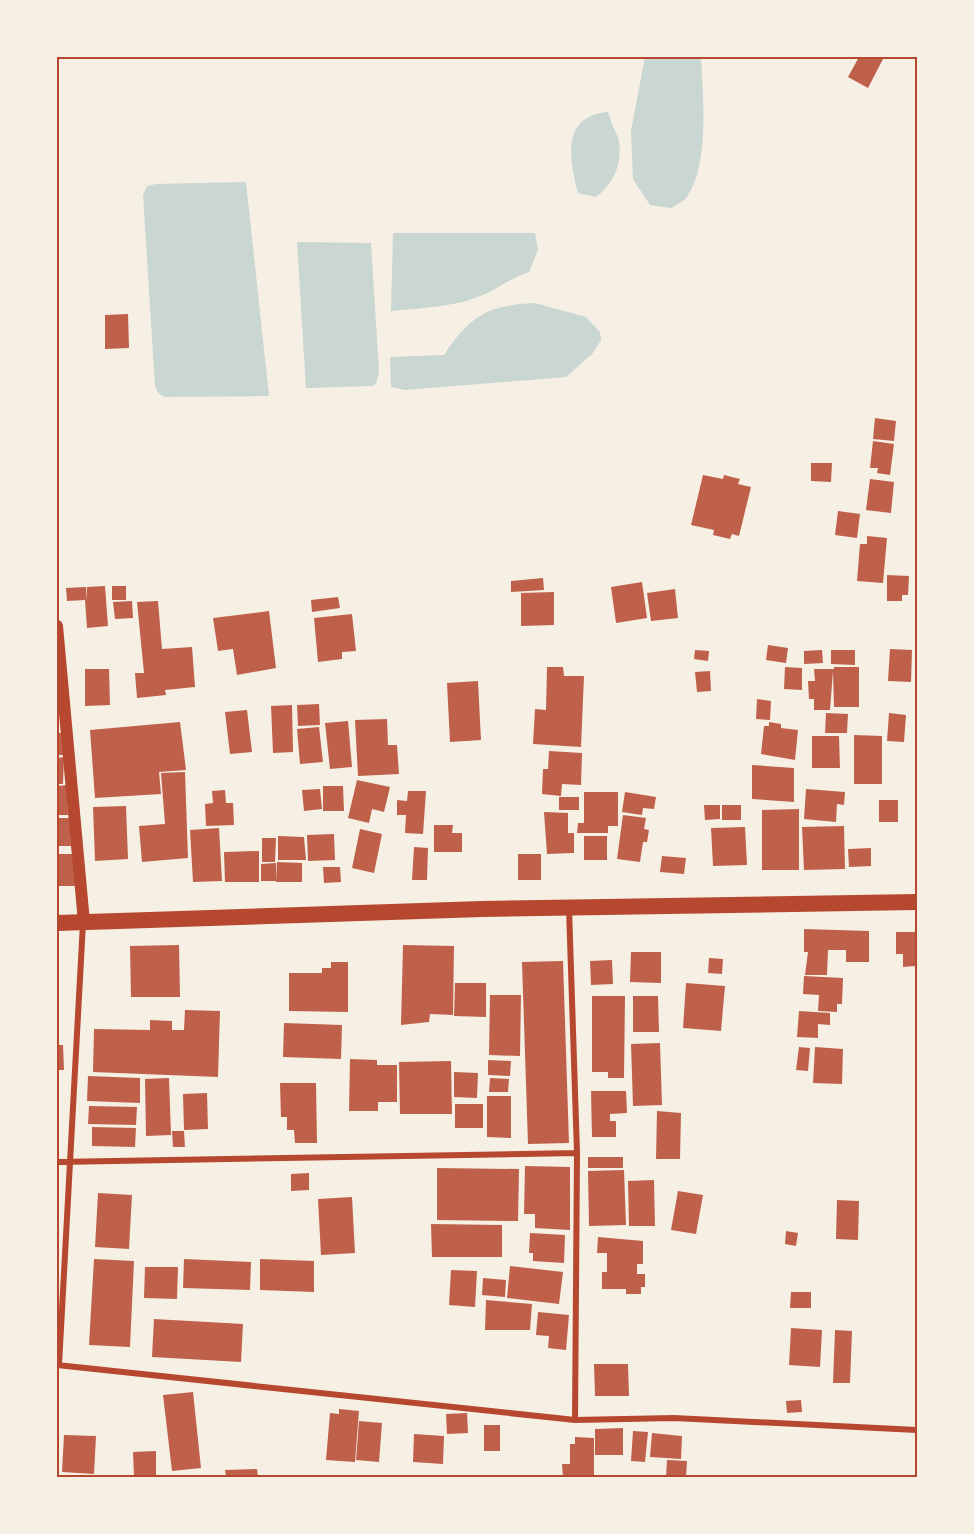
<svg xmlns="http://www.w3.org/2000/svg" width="974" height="1534" font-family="Manrope,sans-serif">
  <rect width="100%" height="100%" fill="#f6efe4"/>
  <!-- water -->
  <path fill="#c9d6d2" d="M645,57H701C703,96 710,165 686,198C683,202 676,205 671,208L650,205L633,179L631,131Z
    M608,112C610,121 615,129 618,138C624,161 614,184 596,197L578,193C569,159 561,116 608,112Z
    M246,182L269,396L165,397L159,394L155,386L143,195L147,186L156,184Z
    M393,233H535L538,250L529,272C512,277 499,288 483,295C455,307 421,308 391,311Z
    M297,242L371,243L379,372L376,384L372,386L306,388Z
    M535,303L586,317L600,332L601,340L592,354L566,377L405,390L391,387L390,357L444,355C470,315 489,305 535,303Z"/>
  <!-- building -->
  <path fill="#bf614a" d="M859,57L883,59L868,88L848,77Z
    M128,314L129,348L105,349V315Z
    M875,418L896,421L894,441L873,439Z
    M873,441L894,444L890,475L877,473L878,468H870Z
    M811,463H832L831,482L811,481Z
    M703,475L723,479L724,475L740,479L738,484L751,487L739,536L732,534L730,539L713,535L714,530L691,525Z
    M870,479L894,482L891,513L866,510Z
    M838,511L860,514L857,538L835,535Z
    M867,536L887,538L883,583L857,581L860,544H867Z
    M887,575L909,576L908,595H902V601H887Z
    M543,578L544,590L511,592V581Z
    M642,582L647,618L616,623L611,587Z
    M105,586L108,626L87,628L85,600L67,601L66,588L86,587L87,601V587Z
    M112,586H126V600H112Z
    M675,589L678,618L651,621L647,593Z
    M554,592V625L521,626V593Z
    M338,597L340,608L312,612L311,600Z
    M132,601L133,618L115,619L113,602Z
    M158,601L162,649L192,647L195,687L165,690L166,695L137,698L135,673H144L137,602Z
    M269,611L276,668L237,675L233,649L218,651L213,618Z
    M352,614L356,651L342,652V659L318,662L314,618Z
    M768,645L788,648L786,663L766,660Z
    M890,649L912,650L911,682L888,681Z
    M695,650L709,651L708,661L694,659Z
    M822,650L823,663L804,664V651Z
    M831,650H855V665L831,664Z
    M547,667H563L564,676H584L581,747L533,744L535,709L546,710Z
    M785,667L802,668V690L784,689Z
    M834,667H859V707H834L833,671L830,710H814V699H809L808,681H815L814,669H834Z
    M85,669H109L110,705L85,706Z
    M710,671L711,691L697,692L695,672Z
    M478,681L481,740L450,742L447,683Z
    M757,699L771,701L770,720L756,719Z
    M319,704L320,725L298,726L297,705Z
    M292,705L293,752L273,753L271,706Z
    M247,710L252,752L230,754L225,712Z
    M826,713L848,714L847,733H825Z
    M889,713L906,715L904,742L887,741Z
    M387,719L388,745H397L399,774L358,776L355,720Z
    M348,721L352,767L330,769L325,723Z
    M180,722L186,770L159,772L161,794L95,798L90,730Z
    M769,722L781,724V728L798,730L795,760L761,754L764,726H769Z
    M319,727L323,762L300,764L297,729Z
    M57,733H64L65,755H57Z
    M854,735L882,736V784H854Z
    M812,736H839L840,768H812Z
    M549,751L582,753L581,785L562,784L561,796L542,794L543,769H548Z
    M64,757L63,784H57V758Z
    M752,765L794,768V802L752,799Z
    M185,772L188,858L142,862L139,826L165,824L161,773Z
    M357,780L390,787L384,812L372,809L369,823L348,818Z
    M67,785L68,815H57V786Z
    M323,786H343L344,811H323Z
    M320,789L322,809L304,811L302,790Z
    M806,789L845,792L844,805L837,804L836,822L804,819Z
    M225,790L226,803H233L234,825L206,826L205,804L213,803L212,791Z
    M408,791H426L423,834L405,833L406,815H397V800L407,801Z
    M584,792H618V826H608V833H577L578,823H584Z
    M625,792L656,797L654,809L643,808L642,815L622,812Z
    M559,797H579V810H559Z
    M879,800H898V822H879Z
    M704,805H720V819L705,820Z
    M722,805H741V820H722Z
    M126,806L128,859L95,861L93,807Z
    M799,809V870H762V810Z
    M544,812L568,813V833H574V853L547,854Z
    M623,815L646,818L644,829L649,830L647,842H643L640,862L617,859Z
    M57,818H70L71,846H57Z
    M434,825H453L452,833H462V852H434Z
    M844,826L845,869L804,870L802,827Z
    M745,827L747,865L713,866L711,828Z
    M219,828L222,881L193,882L190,830Z
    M360,829L382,834L374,873L352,868Z
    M334,834L335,860L308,861L307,835Z
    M278,836L304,837L306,860H278Z
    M584,836H607V860H584Z
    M262,838H276L275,862H262Z
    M414,847L428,848L427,880H412Z
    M871,848V866L849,867L848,849Z
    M259,851V882H225L224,852Z
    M57,854H76V886H57Z
    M518,854H541V880H518Z
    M662,856L686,858L684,874L660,872Z
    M277,862L302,863V882H276Z
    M276,863V881H261V864Z
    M323,867H340L341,882L324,883Z
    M804,929L869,931V962H846V950H828L827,975H805L808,952H804Z
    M896,932H917L916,966L903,967V954H896Z
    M179,945L180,997H131L130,946Z
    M403,945L454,946L453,1015L430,1014L429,1022L401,1025Z
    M631,952H661V983L630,982Z
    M709,958L723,959L722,974L708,973Z
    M612,960L613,984L591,985L590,961Z
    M563,961L569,1143L528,1144L522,962Z
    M331,962H348V1012L289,1011V973H322V968H331Z
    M804,976L843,978L842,1004H837V1012L818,1011L819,995L803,994Z
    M455,983H486V1017L454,1016Z
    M686,983L725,986L721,1031L683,1028Z
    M490,995H521L520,1056L489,1055Z
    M592,996H625L624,1078H608V1072H592Z
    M633,996H658L659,1032H633Z
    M185,1010L220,1011L218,1077L93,1072L94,1029L150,1030V1020L172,1021V1030H184Z
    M799,1011L830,1013V1025L818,1024V1038L797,1037Z
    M284,1023L342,1025L341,1059L283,1057Z
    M660,1043L662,1105L633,1106L631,1044Z
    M57,1045H63L64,1070H57Z
    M799,1047L810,1048L808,1071L796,1070Z
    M815,1047L843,1049L842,1084L813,1083Z
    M350,1059L377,1060V1065H397V1102H378V1111H349Z
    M488,1060L511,1061L510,1076L488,1075Z
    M451,1061L452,1114H400L399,1062Z
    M454,1072L478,1073L477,1098L454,1097Z
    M88,1076L140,1078V1103L87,1101Z
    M169,1078L171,1135L146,1136L145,1079Z
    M490,1078L509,1079L508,1092H489Z
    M280,1083H316L317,1143H295L294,1130H287V1117H281Z
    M591,1091H626L627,1113L610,1114V1121H616V1137H592Z
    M207,1093L208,1129L184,1130L183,1094Z
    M487,1096H511V1138L487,1137Z
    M455,1104H483V1128H455Z
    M89,1106L137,1107L136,1125L88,1124Z
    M657,1111L681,1113L680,1159H656Z
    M92,1127L136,1128L135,1147L92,1146Z
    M172,1131H184L185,1147H173Z
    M588,1157H623V1168H588Z
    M525,1166L570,1167V1230L535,1228V1214H524Z
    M437,1168L519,1169L518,1221L437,1220Z
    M624,1170L626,1225L589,1226L588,1171Z
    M309,1173V1190L291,1191V1174Z
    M654,1180L655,1226H629L628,1181Z
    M678,1191L703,1195L696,1234L671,1230Z
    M98,1193L132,1195L129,1249L95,1247Z
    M352,1197L355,1253L321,1255L318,1199Z
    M837,1200L859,1201L858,1240L836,1239Z
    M431,1224L502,1225V1257H432Z
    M786,1231L798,1233L796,1246L785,1244Z
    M530,1233L565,1235L564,1263L533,1261V1253H529Z
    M598,1237L643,1241V1264H637V1274H645V1287H641V1294H626V1289H602V1272H607V1253H597Z
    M94,1259L134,1261L130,1347L89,1345Z
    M184,1259L251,1262L250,1290L183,1288Z
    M260,1259L314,1261V1292L260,1290Z
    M510,1266L563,1272L559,1304L507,1298Z
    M145,1267H178L177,1299L144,1298Z
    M451,1270L477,1271L475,1307L449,1305Z
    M483,1278L506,1280L505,1297L482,1295Z
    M791,1292H811V1308H790Z
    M486,1300L532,1304L530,1330H485Z
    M538,1312L569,1315L566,1350L548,1348L549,1336L536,1335Z
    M154,1319L243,1324L241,1362L152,1357Z
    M791,1328L822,1330L820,1367L789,1365Z
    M835,1330L852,1331L850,1383H833Z
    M594,1364H628L629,1396H595Z
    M193,1392L201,1468L172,1471L163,1395Z
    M801,1400L802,1412L787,1413L786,1401Z
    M339,1409L359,1411L355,1462L326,1460L330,1413L339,1414Z
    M467,1413L468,1433L447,1434L446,1414Z
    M359,1421L382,1423L379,1462L356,1460Z
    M484,1425H500V1451H484Z
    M623,1428V1455H595V1429Z
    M633,1431L648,1432L645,1462L631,1461Z
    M652,1433L682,1436L681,1459L650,1457Z
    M414,1434L444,1436L443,1464L413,1462Z
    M64,1435L96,1436L94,1474L62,1472Z
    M575,1437L594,1438V1477H563L562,1464H570V1444H575Z
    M156,1451V1477H134L133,1452Z
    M667,1460L687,1461L686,1477H666Z
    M257,1469L258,1477H226L225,1470Z"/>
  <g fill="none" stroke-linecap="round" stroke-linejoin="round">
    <!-- minor -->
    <path stroke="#b5482f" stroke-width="6" d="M569,908L577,1153L575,1420
      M57,1162L577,1153
      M57,1365L575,1420L674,1418L917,1430
      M59,1365L83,923"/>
    <!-- secondary -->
    <path stroke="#b5482f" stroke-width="12" d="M57,626L84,922"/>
    <!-- trunk -->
    <path stroke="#b5482f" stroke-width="16" d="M57,923L482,909L917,902"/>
  </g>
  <!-- border -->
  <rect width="974" height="1534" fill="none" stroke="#f6efe4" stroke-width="117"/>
  <rect x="58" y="58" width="858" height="1418" fill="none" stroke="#b5482f" stroke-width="2"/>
</svg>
